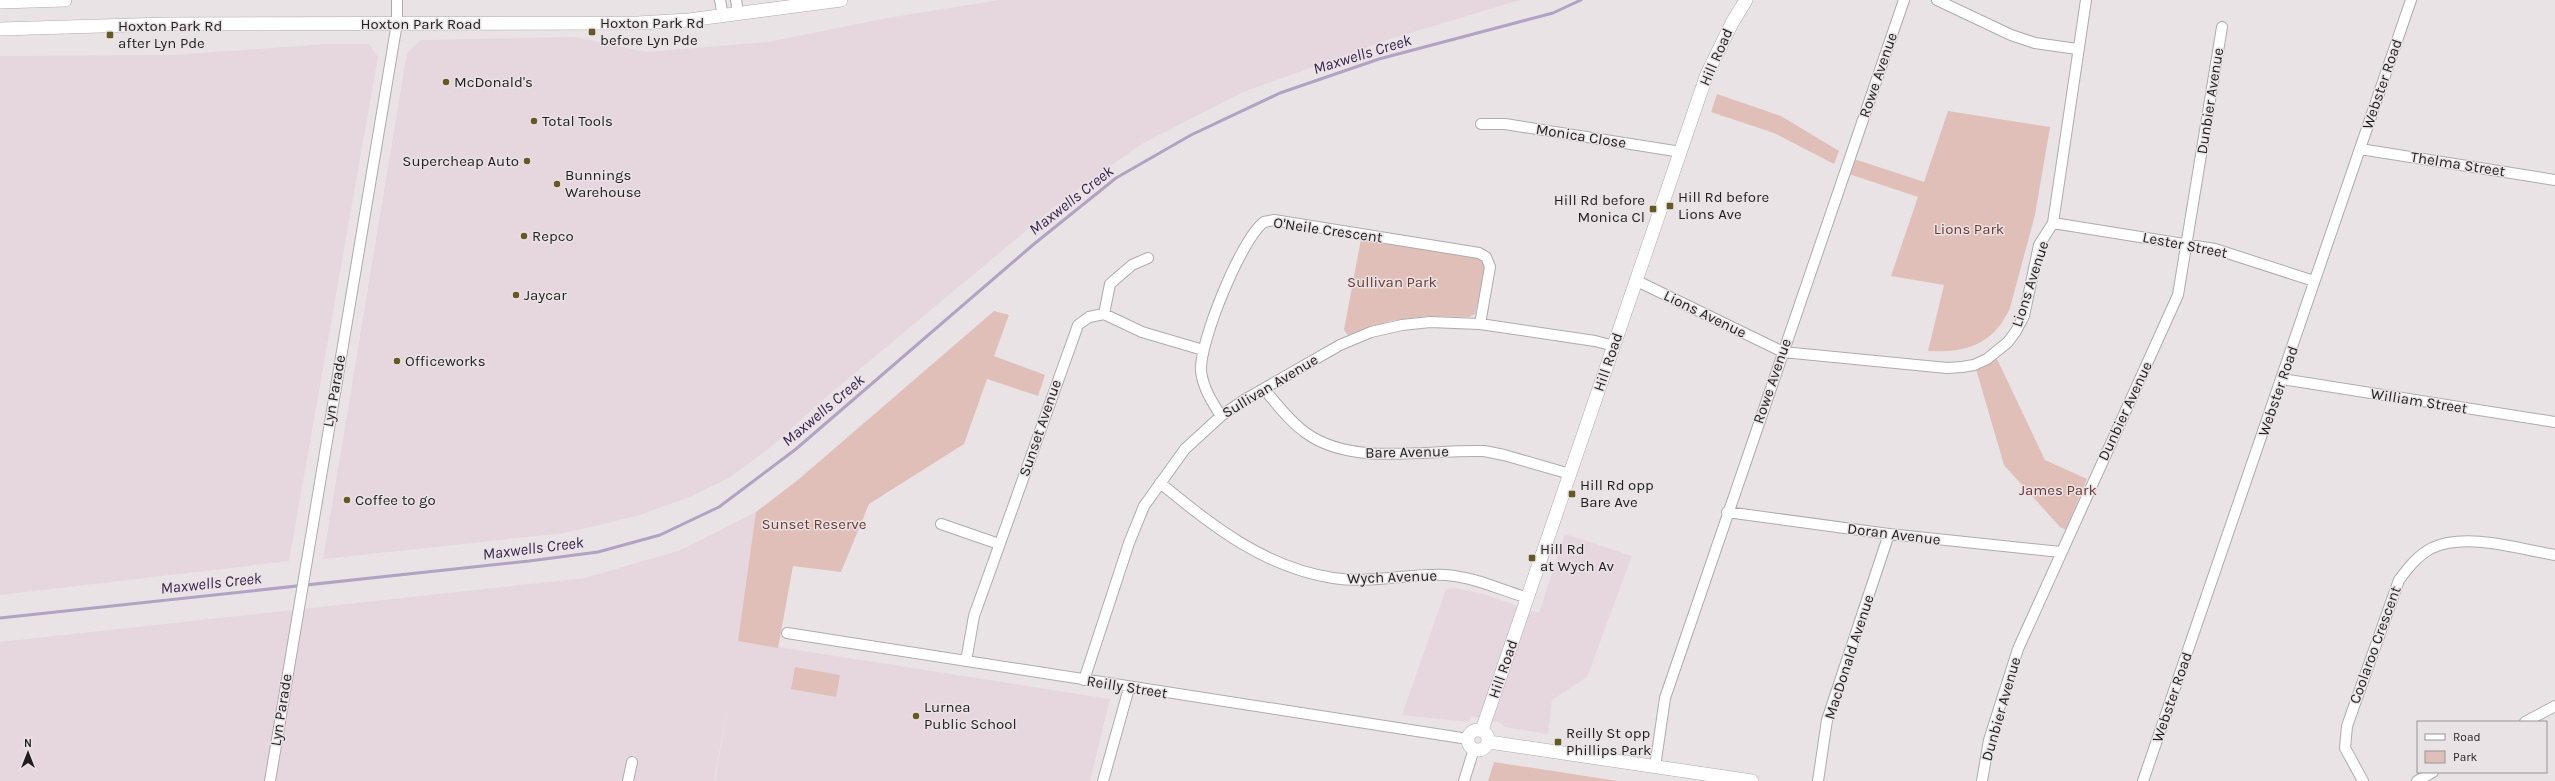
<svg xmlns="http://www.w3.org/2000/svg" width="2555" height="781" font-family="Karla,sans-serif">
  <rect width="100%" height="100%" fill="#e9e3e6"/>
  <!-- built -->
  <path fill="#e6d7de" d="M999,0H1520L1387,40L1241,93L1140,145L1063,200L825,398L771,447L729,478L692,496L640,515L565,533L323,559L407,53L421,40L576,37L646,52L768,42L887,18Z
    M325,44H369L378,57L289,561L0,595V56L176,55Z
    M756,512L739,641L1110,699L1090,781H715L728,704L714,781H0V642L585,578L681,550Z
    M1565,534L1632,556L1587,677L1552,700L1548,734L1504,727L1501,723L1471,716L1469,722L1402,715L1446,589L1454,588L1480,593L1539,613Z"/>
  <!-- green -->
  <path fill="#e0bfb9" d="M1717,94L1781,116L1839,151L1834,164L1774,133L1711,112Z
    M1948,111L2050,127L2035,215L2010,308C1993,345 1966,353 1928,351L1944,285L1891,276L1918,197L1849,174L1854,159L1924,182Z
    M1361,239L1474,257L1481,260L1485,270L1475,314L1469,317L1427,316L1390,321L1348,335L1344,330Z
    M994,311L1009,315L994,356L1045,375L1038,396L987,379L964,444L869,504L841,572L793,566L778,648L738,641L756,512L799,479Z
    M1997,359L2045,460L2087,479L2066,530L2060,527L2004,465L1976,369Z
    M795,667L840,675L836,697L791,689Z
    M1494,762L1618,781H1488Z"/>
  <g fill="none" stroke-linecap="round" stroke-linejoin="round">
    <!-- stream -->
    <path stroke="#b1a3c2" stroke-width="3" d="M0,618L529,561L598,552L660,535L719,507L796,449L1034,244L1116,178L1191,135L1280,93L1379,59L1553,13L1581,0"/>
    <defs>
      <path id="minor" d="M720,0L723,16
        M736,0L738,13
        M1937,0L2011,35L2035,43L2077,49
        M1481,124H1505L1681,152
        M2360,149L2555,180
        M2053,223L2215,249L2314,281
        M1637,281L1783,352L1947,368L1962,367L1974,365L1987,359L2008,342L2016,331L2024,316L2039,245L2053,223L2086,0
        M1104,314L1110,284L1132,265L1148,258
        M2282,379L2555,422
        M1264,389C1277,404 1289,421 1306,433C1353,467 1428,449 1484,451L1504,455L1570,474
        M1221,416C1212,402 1203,388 1201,371C1199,343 1241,239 1264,222L1274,220L1479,253L1486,257L1490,267L1480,324
        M1160,483C1213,526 1263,567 1333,578C1371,584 1408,573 1446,575C1474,577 1501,590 1528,598
        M1727,512L1889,534L2061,552
        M941,524L999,544
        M787,633L1468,739
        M966,661L974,616L1078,325L1089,317L1104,314L1142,332L1203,350
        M1084,680L1129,543L1144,506L1185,449L1221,416L1244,400L1340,345L1371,332L1402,325L1430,322L1480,324L1595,341L1614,346
        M2525,722L2555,706
        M1655,767L1665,698L1904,0
        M270,781L397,23V0
        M628,781L632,762
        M1103,781L1129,688
        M1464,781L1474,749
        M1818,781L1827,720L1889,534
        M1982,781L1989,740L2018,649L2178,295L2222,27
        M2143,781L2411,0
        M2363,781L2345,748L2347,726L2399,580C2408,568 2418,555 2432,548C2466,532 2519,549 2555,555
        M2417,781L2433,772"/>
      <path id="major" d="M0,2L65,0
        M0,29L167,24L638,23L689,20L841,0
        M1468 740a10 10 0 1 1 20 0a10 10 0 1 1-20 0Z
        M1482,730L1707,74L1732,23L1746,0
        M1489,742L1752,781"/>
    </defs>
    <!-- minor casing -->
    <use href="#minor" stroke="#b0aaad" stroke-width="12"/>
    <!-- major casing -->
    <use href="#major" stroke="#b0aaad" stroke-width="14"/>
    <!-- minor -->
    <use href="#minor" stroke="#fff" stroke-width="10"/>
    <!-- major -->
    <use href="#major" stroke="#fff" stroke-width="13"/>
  </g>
  <!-- markers -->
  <g fill="#665825" stroke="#e9e3e6" stroke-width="1.5">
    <rect x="588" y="28" width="8" height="8" rx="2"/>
    <rect x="106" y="31" width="8" height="8" rx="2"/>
    <circle cx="446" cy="82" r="4"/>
    <circle cx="534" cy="121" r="4"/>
    <circle cx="527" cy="161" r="4"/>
    <circle cx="557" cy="184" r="4"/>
    <rect x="1666" y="202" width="8" height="8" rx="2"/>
    <rect x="1649" y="205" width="8" height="8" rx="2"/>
    <circle cx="524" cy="236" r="4"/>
    <circle cx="516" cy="295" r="4"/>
    <circle cx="397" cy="361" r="4"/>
    <rect x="1568" y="490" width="8" height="8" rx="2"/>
    <circle cx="347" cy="500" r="4"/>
    <rect x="1528" y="554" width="8" height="8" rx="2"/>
    <circle cx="916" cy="716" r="4"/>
    <rect x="1554" y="738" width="8" height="8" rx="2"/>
  </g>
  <g text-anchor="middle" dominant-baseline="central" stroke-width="3" stroke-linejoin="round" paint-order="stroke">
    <!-- poi labels -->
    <g font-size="15" fill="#211e1f" stroke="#e9e3e6" text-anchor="start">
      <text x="600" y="23">Hoxton Park Rd<tspan x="600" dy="17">before Lyn Pde</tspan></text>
      <text x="118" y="26">Hoxton Park Rd<tspan x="118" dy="17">after Lyn Pde</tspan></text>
      <text x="454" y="82">McDonald's</text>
      <text x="542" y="121">Total Tools</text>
      <text x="519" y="161" text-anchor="end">Supercheap Auto</text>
      <text x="565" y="175">Bunnings<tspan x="565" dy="17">Warehouse</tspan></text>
      <text x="1678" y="197">Hill Rd before<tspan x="1678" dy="17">Lions Ave</tspan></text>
      <text x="1645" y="200" text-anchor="end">Hill Rd before<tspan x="1645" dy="17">Monica Cl</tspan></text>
      <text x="532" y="236">Repco</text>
      <text x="524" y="295">Jaycar</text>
      <text x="405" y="361">Officeworks</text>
      <text x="1580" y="485">Hill Rd opp<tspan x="1580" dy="17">Bare Ave</tspan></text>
      <text x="355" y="500">Coffee to go</text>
      <text x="1540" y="549">Hill Rd<tspan x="1540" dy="17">at Wych Av</tspan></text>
      <text x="924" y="707">Lurnea<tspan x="924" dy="17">Public School</tspan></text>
      <text x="1566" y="733">Reilly St opp<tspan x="1566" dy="17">Phillips Park</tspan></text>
    </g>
    <!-- street labels -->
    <g font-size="15" fill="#211e1f" stroke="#e9e3e6">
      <text x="421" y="24">Hoxton Park Road</text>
      <text transform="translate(1716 57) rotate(-66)">Hill Road</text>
      <text transform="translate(1878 75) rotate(-71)">Rowe Avenue</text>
      <text transform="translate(2382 84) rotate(-71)">Webster Road</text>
      <text transform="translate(2210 101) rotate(-81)">Dunbier Avenue</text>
      <text transform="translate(1581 136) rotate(9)">Monica Close</text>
      <text transform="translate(2458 164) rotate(9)">Thelma Street</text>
      <text transform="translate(1328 230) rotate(8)">O'Neile Crescent</text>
      <text transform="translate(2185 245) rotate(11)">Lester Street</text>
      <text transform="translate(2030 284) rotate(-72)">Lions Avenue</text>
      <text transform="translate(1705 314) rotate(26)">Lions Avenue</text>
      <text transform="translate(1608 362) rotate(-71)">Hill Road</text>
      <text transform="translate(1772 381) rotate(-71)">Rowe Avenue</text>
      <text transform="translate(1270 386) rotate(-31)">Sullivan Avenue</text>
      <text transform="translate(334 391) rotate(-80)">Lyn Parade</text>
      <text transform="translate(2278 391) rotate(-71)">Webster Road</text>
      <text transform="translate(2419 401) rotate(9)">William Street</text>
      <text transform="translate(2125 411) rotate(-65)">Dunbier Avenue</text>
      <text transform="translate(1040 428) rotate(-71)">Sunset Avenue</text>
      <text transform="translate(1407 452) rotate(-1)">Bare Avenue</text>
      <text transform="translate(1894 534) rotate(7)">Doran Avenue</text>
      <text transform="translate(1392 577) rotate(-2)">Wych Avenue</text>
      <text transform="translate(2375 645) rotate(-70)">Coolaroo Crescent</text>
      <text transform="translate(1849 657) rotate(-72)">MacDonald Avenue</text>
      <text transform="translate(1503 669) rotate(-71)">Hill Road</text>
      <text transform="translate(1127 687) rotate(9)">Reilly Street</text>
      <text transform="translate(2172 697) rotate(-71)">Webster Road</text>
      <text transform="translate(2001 709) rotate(-74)">Dunbier Avenue</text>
      <text transform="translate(281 710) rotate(-81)">Lyn Parade</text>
    </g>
    <!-- park labels -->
    <g font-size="15" fill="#6e3931" stroke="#e9e3e6">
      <text x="1969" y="229">Lions Park</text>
      <text x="1392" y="282">Sullivan Park</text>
      <text x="2058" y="490">James Park</text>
      <text x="814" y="524">Sunset Reserve</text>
    </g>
    <!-- water labels -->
    <g font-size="16" font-style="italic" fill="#331f48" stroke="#e9e3e6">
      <text transform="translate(1362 54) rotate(-17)">Maxwells Creek</text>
      <text transform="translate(1071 200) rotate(-38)">Maxwells Creek</text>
      <text transform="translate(823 410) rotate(-40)">Maxwells Creek</text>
      <text transform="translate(533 548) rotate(-7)">Maxwells Creek</text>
      <text transform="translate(211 583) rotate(-6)">Maxwells Creek</text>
    </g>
  </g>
  <!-- legend -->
  <rect x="2417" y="721" width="130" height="52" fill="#e9e3e6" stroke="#999496"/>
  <rect x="2425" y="734" width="20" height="6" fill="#ffffff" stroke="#999496"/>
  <text x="2453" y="741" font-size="12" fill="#211e1f">Road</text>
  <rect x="2425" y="751" width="20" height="12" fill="#e0bfb9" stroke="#999496"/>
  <text x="2453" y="761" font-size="12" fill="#211e1f">Park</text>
  <!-- north arrow -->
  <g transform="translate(28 753)" stroke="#e9e3e6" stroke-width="3" paint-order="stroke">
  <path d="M0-3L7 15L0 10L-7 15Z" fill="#211e1f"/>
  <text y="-6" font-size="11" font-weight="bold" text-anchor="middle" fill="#211e1f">N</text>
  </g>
</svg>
